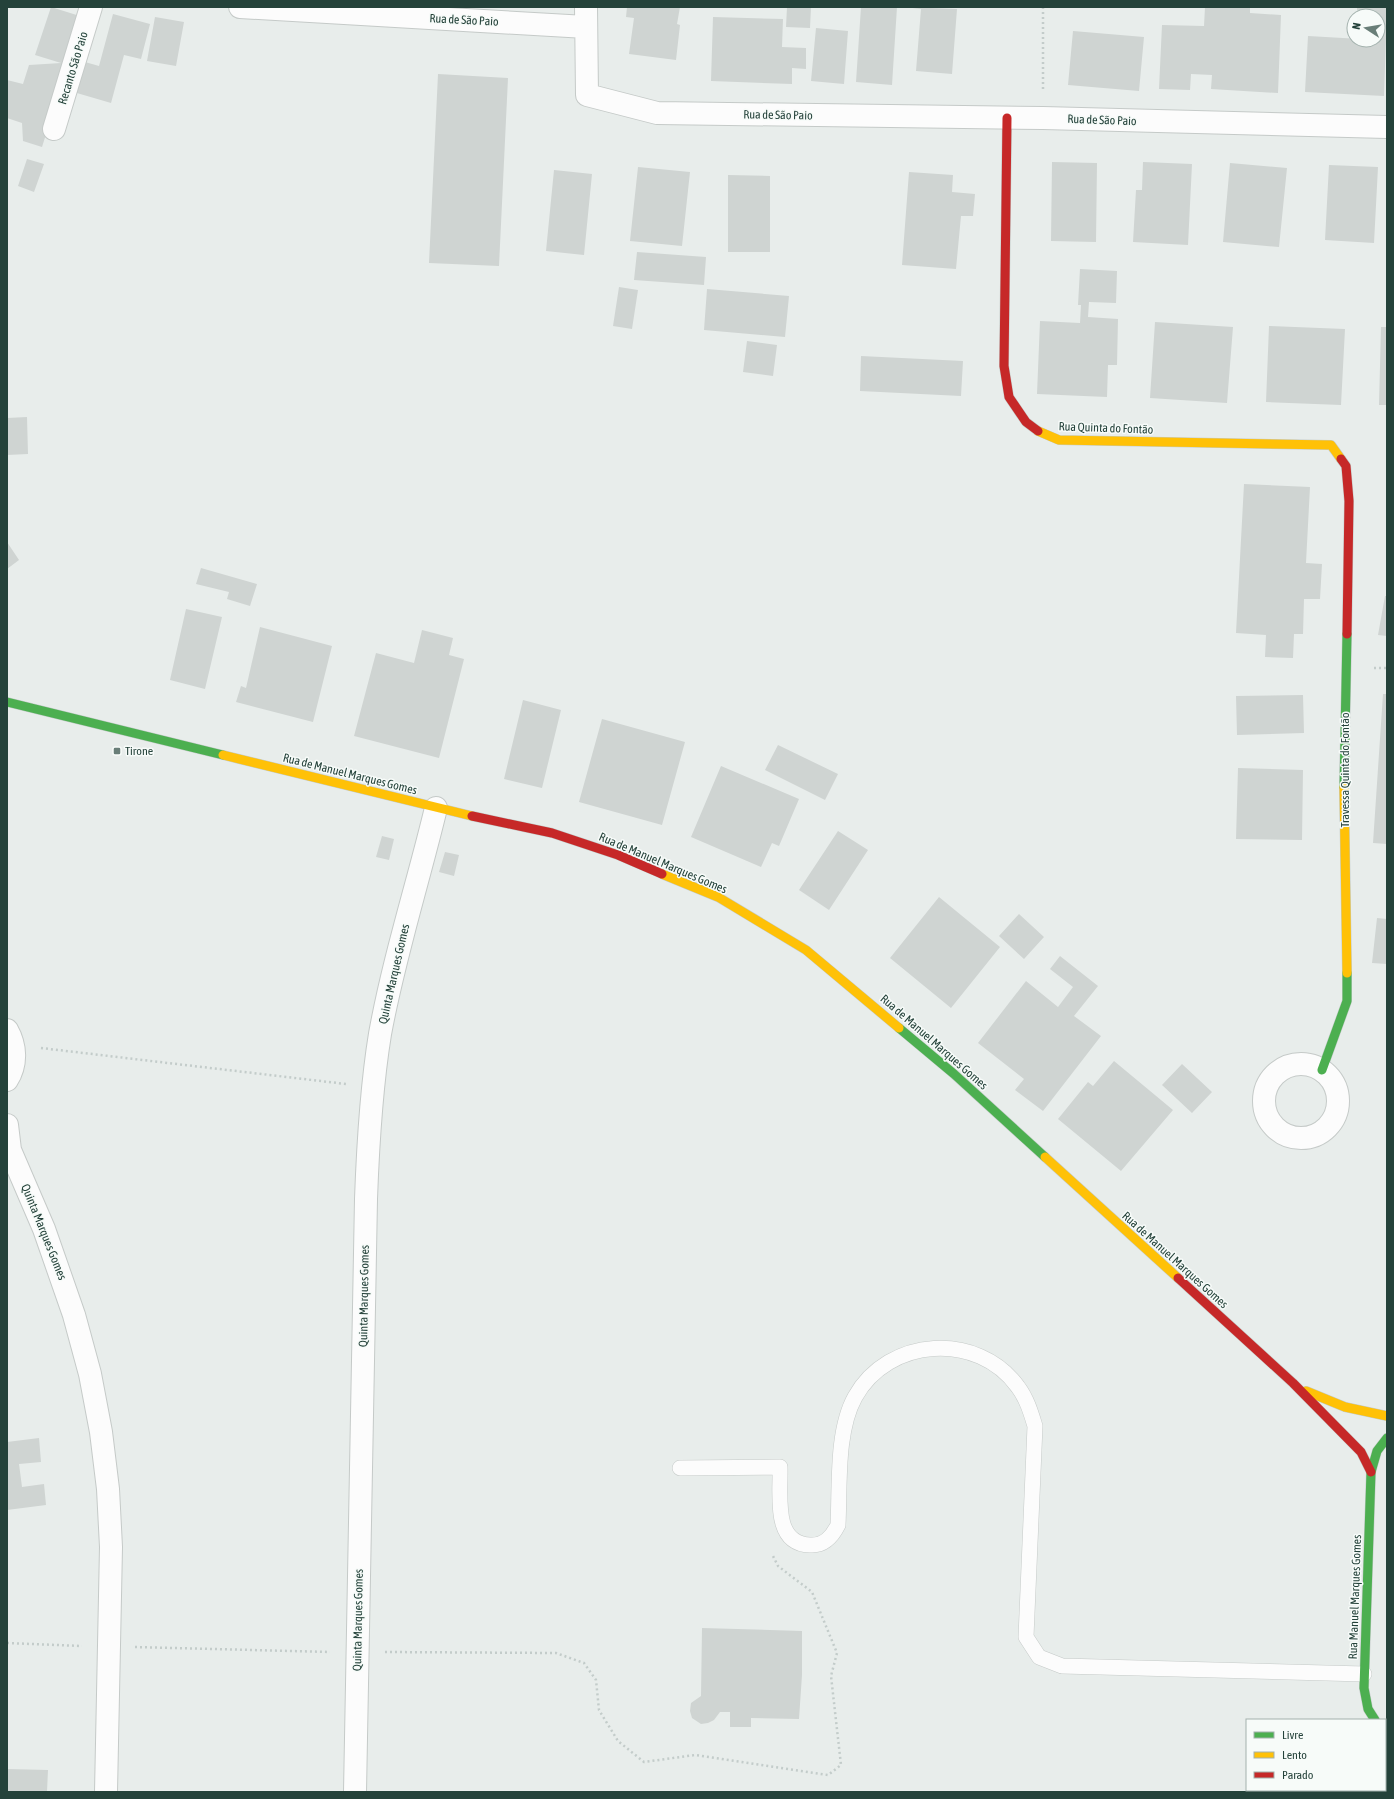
<svg xmlns="http://www.w3.org/2000/svg" width="1394" height="1799" font-family="'Asap Condensed',sans-serif">
  <rect width="100%" height="100%" fill="#e8edeb"/>
  <!-- building -->
  <path fill="#cfd4d2" d="M51,7L83,17L42,147L23,141L22,123L7,118V80L23,84L29,65L61,63L35,55Z
    M627,7H680L677,24L680,25L676,60L629,54L634,18L626,17Z
    M787,7H811L810,28L786,27Z
    M861,7H897L892,85L856,82Z
    M904,7L957,9L952,74L916,71L921,9Z
    M1205,7H1250V13L1281,15L1278,93L1211,89L1212,75L1191,74L1190,90L1159,89L1162,25L1204,26Z
    M1357,7H1387L1384,96L1305,92L1308,36L1378,40L1379,14L1357,13Z
    M113,14L150,24L141,59L124,55L111,103L70,91L78,60L99,66Z
    M155,17L184,22L176,66L147,61Z
    M713,17L783,19L782,47L806,48V69L792,68V84L711,81Z
    M816,28L848,31L844,84L811,81Z
    M1073,31L1144,37L1139,91L1068,85Z
    M438,74L508,78L499,266L429,263Z
    M27,159L44,164L34,192L18,186Z
    M1052,162L1097,163L1096,242L1051,241Z
    M1143,162L1192,164L1188,245L1133,242L1136,190H1142Z
    M1230,163L1287,168L1279,247L1223,242Z
    M1329,165L1378,167L1374,243L1325,240Z
    M638,167L690,172L682,246L630,241Z
    M554,170L592,174L584,255L546,251Z
    M909,172L953,175L952,192L975,194L973,216H961L956,269L902,265Z
    M728,175L770,176V252H728Z
    M637,252L706,257L704,285L634,280Z
    M1080,269L1117,271L1116,303L1089,302L1088,317L1118,319L1117,365H1108L1107,397L1037,394L1040,321L1080,323L1081,305H1078Z
    M619,287L638,290L632,329L613,326Z
    M707,289L789,296L785,337L704,330Z
    M1155,322L1233,327L1227,403L1150,398Z
    M1269,326L1345,329L1341,405L1266,402Z
    M1381,327H1387V405H1379Z
    M747,341L777,345L773,376L743,372Z
    M861,356L963,361L961,396L860,391Z
    M27,417L28,454L7,455V418Z
    M1244,484L1310,487L1306,563L1322,564L1320,599H1304L1303,634H1294L1293,658L1265,657L1266,635L1236,633Z
    M7,542L19,560L7,569Z
    M201,568L257,584L250,606L227,599L229,592L196,584Z
    M1385,596H1387V636L1378,635Z
    M186,609L222,617L205,689L170,680Z
    M260,627L332,646L313,722L236,702L241,686L246,688Z
    M422,630L453,638L449,655L464,659L439,758L354,736L376,653L414,663Z
    M1383,694H1387V844L1373,843Z
    M1303,695L1304,733L1237,735L1236,696Z
    M523,700L561,710L542,788L504,779Z
    M602,719L685,742L662,825L579,802Z
    M778,745L838,774L825,800L765,770Z
    M721,766L799,799L779,846L772,843L761,867L691,837Z
    M1238,768L1303,770L1302,840L1236,839Z
    M838,831L868,850L829,910L799,890Z
    M382,836L394,839L389,860L376,857Z
    M445,852L459,855L454,876L439,872Z
    M939,897L1000,947L951,1008L890,958Z
    M1019,914L1044,937L1024,959L999,936Z
    M1377,918L1387,919V964L1372,963Z
    M1060,956L1098,986L1074,1016L1101,1036L1043,1111L1015,1090L1024,1079L978,1043L1026,981L1058,1007L1073,987L1050,969Z
    M1114,1061L1173,1110L1121,1171L1058,1119L1088,1082L1093,1086Z
    M1182,1064L1212,1092L1192,1113L1162,1085Z
    M39,1438L41,1462L19,1464L22,1487L44,1484L46,1505L7,1510V1442Z
    M702,1628L802,1631V1675L799,1719L751,1718V1727H730V1712H720L714,1720L708,1723L701,1724L692,1718L690,1711L691,1703L701,1696Z
    M7,1769L48,1770L47,1792H7Z"/>
  <g fill="none" stroke-linecap="round" stroke-linejoin="round">
    <defs>
      <path id="lane" d="M680,1468L780,1467C781,1494 772,1544 810,1545C824,1546 832,1537 838,1525C840,1486 836,1431 855,1397C888,1337 978,1331 1018,1387C1027,1399 1031,1413 1035,1426L1026,1637L1039,1657L1062,1666L1364,1674"/>
      <path id="street" d="M240,7L586,27
        M586,7L587,95L657,113L1043,118L1387,127
        M54,129L91,7
        M7,1030C16,1046 17,1064 7,1080
        M1264 1101a37 37 0 1 1 74 0a37 37 0 1 1-74 0Z
        M7,1125L10,1150L44,1229L74,1315L90,1374L101,1432L108,1489L111,1547L106,1792
        M355,1792L366,1199C368,1143 371,1089 380,1034C394,957 418,883 436,808"/>
      <path id="fast" d="M7,702L223,755
        M1344,787L1347,634
        M899,1028L954,1074L1045,1157
        M1322,1070L1347,1001V973
        M1375,1720L1368,1709L1364,1688L1371,1472L1377,1451L1387,1438
        M1352,1792L1353,1790"/>
      <path id="slow" d="M1038,431L1059,440L1331,445L1341,459
        M223,755L472,816
        M1344,787L1347,973
        M662,874L718,897L806,950L899,1028
        M1045,1157L1178,1278
        M1306,1391L1345,1407L1387,1416
        M1385,1732L1387,1734"/>
      <path id="jam" d="M1007,118L1004,366L1009,397L1026,422L1038,431
        M1341,459L1346,466L1349,501L1347,634
        M472,816L552,833L618,855L662,874
        M1178,1278L1293,1383L1361,1452L1371,1472"/>
    </defs>
    <!-- lane casing -->
    <use href="#lane" stroke="#c5cac8" stroke-width="16"/>
    <!-- street casing -->
    <use href="#street" stroke="#c5cac8" stroke-width="24"/>
    <!-- fast casing -->
    <use href="#fast" stroke="#c3cbc8" stroke-width="10"/>
    <!-- slow casing -->
    <use href="#slow" stroke="#c3cbc8" stroke-width="10"/>
    <!-- jam casing -->
    <use href="#jam" stroke="#c3cbc8" stroke-width="10"/>
    <!-- path -->
    <path stroke="#c3ccca" stroke-width="2.5" stroke-dasharray="2 3" stroke-linecap="butt" d="M1043,7V92
      M1374,668H1387
      M41,1048L346,1084
      M7,1643L82,1646
      M135,1647L330,1652
      M385,1652L556,1653L584,1663L596,1680L599,1710L618,1741L644,1762L695,1755L828,1775L841,1765L831,1676L837,1653L812,1592L778,1566L772,1554"/>
    <!-- lane -->
    <use href="#lane" stroke="#fcfcfc" stroke-width="15"/>
    <!-- street -->
    <use href="#street" stroke="#fcfcfc" stroke-width="22"/>
    <!-- fast -->
    <use href="#fast" stroke="#4caf50" stroke-width="9"/>
    <!-- slow -->
    <use href="#slow" stroke="#ffc107" stroke-width="9"/>
    <!-- jam -->
    <use href="#jam" stroke="#c62828" stroke-width="9"/>
  </g>
  <!-- markers -->
  <rect fill="#697e78" stroke="#f7fbf9" stroke-width="1.5" x="113" y="747" width="8" height="8" rx="2"/>
  <g text-anchor="middle" dominant-baseline="central" stroke-width="3" stroke-linejoin="round" paint-order="stroke">
    <!-- street labels -->
    <g font-size="12" fill="#24423a" stroke="#f7fbf9">
      <text transform="translate(464 20) rotate(3)">Rua de São Paio</text>
      <text transform="translate(73 68) rotate(-73)">Recanto São Paio</text>
      <text transform="translate(778 115) rotate(1)">Rua de São Paio</text>
      <text transform="translate(1102 120) rotate(2)">Rua de São Paio</text>
      <text transform="translate(1106 428) rotate(2)">Rua Quinta do Fontão</text>
      <text transform="translate(1345 770) rotate(-90)">Travessa Quinta do Fontão</text>
      <text transform="translate(350 774) rotate(14)">Rua de Manuel Marques Gomes</text>
      <text transform="translate(663 863) rotate(23)">Rua de Manuel Marques Gomes</text>
      <text transform="translate(394 974) rotate(-77)">Quinta Marques Gomes</text>
      <text transform="translate(934 1042) rotate(41)">Rua de Manuel Marques Gomes</text>
      <text transform="translate(44 1232) rotate(68)">Quinta Marques Gomes</text>
      <text transform="translate(1175 1260) rotate(42)">Rua de Manuel Marques Gomes</text>
      <text transform="translate(364 1296) rotate(-89)">Quinta Marques Gomes</text>
      <text transform="translate(1355 1597) rotate(-88)">Rua Manuel Marques Gomes</text>
      <text transform="translate(358 1620) rotate(-89)">Quinta Marques Gomes</text>
    </g>
    <!-- poi labels -->
    <g font-size="12" fill="#24423a" stroke="#f7fbf9" text-anchor="start">
      <text x="125" y="751">Tirone</text>
    </g>
  </g>
  <!-- border -->
  <rect width="1394" height="1799" fill="none" stroke="#24423a" stroke-width="16"/>
  <!-- legend -->
  <rect x="1246" y="1719" width="140" height="72" fill="#f7fbf9" stroke="#a3b1ad"/>
  <rect x="1254" y="1732" width="20" height="6" fill="#4caf50" stroke="#a3b1ad"/>
  <text x="1282" y="1739" font-size="12" fill="#24423a">Livre</text>
  <rect x="1254" y="1752" width="20" height="6" fill="#ffc107" stroke="#a3b1ad"/>
  <text x="1282" y="1759" font-size="12" fill="#24423a">Lento</text>
  <rect x="1254" y="1772" width="20" height="6" fill="#c62828" stroke="#a3b1ad"/>
  <text x="1282" y="1779" font-size="12" fill="#24423a">Parado</text>
  <!-- north arrow -->
  <g transform="translate(1366 28) rotate(282)"><circle r="19" fill="#f7fbf9" stroke="#a3b1ad"/>
  <path d="M0-3L7 15L0 10L-7 15Z" fill="#697e78"/>
  <text y="-6" font-size="11" font-weight="bold" text-anchor="middle" fill="#24423a">N</text>
  </g>
</svg>
